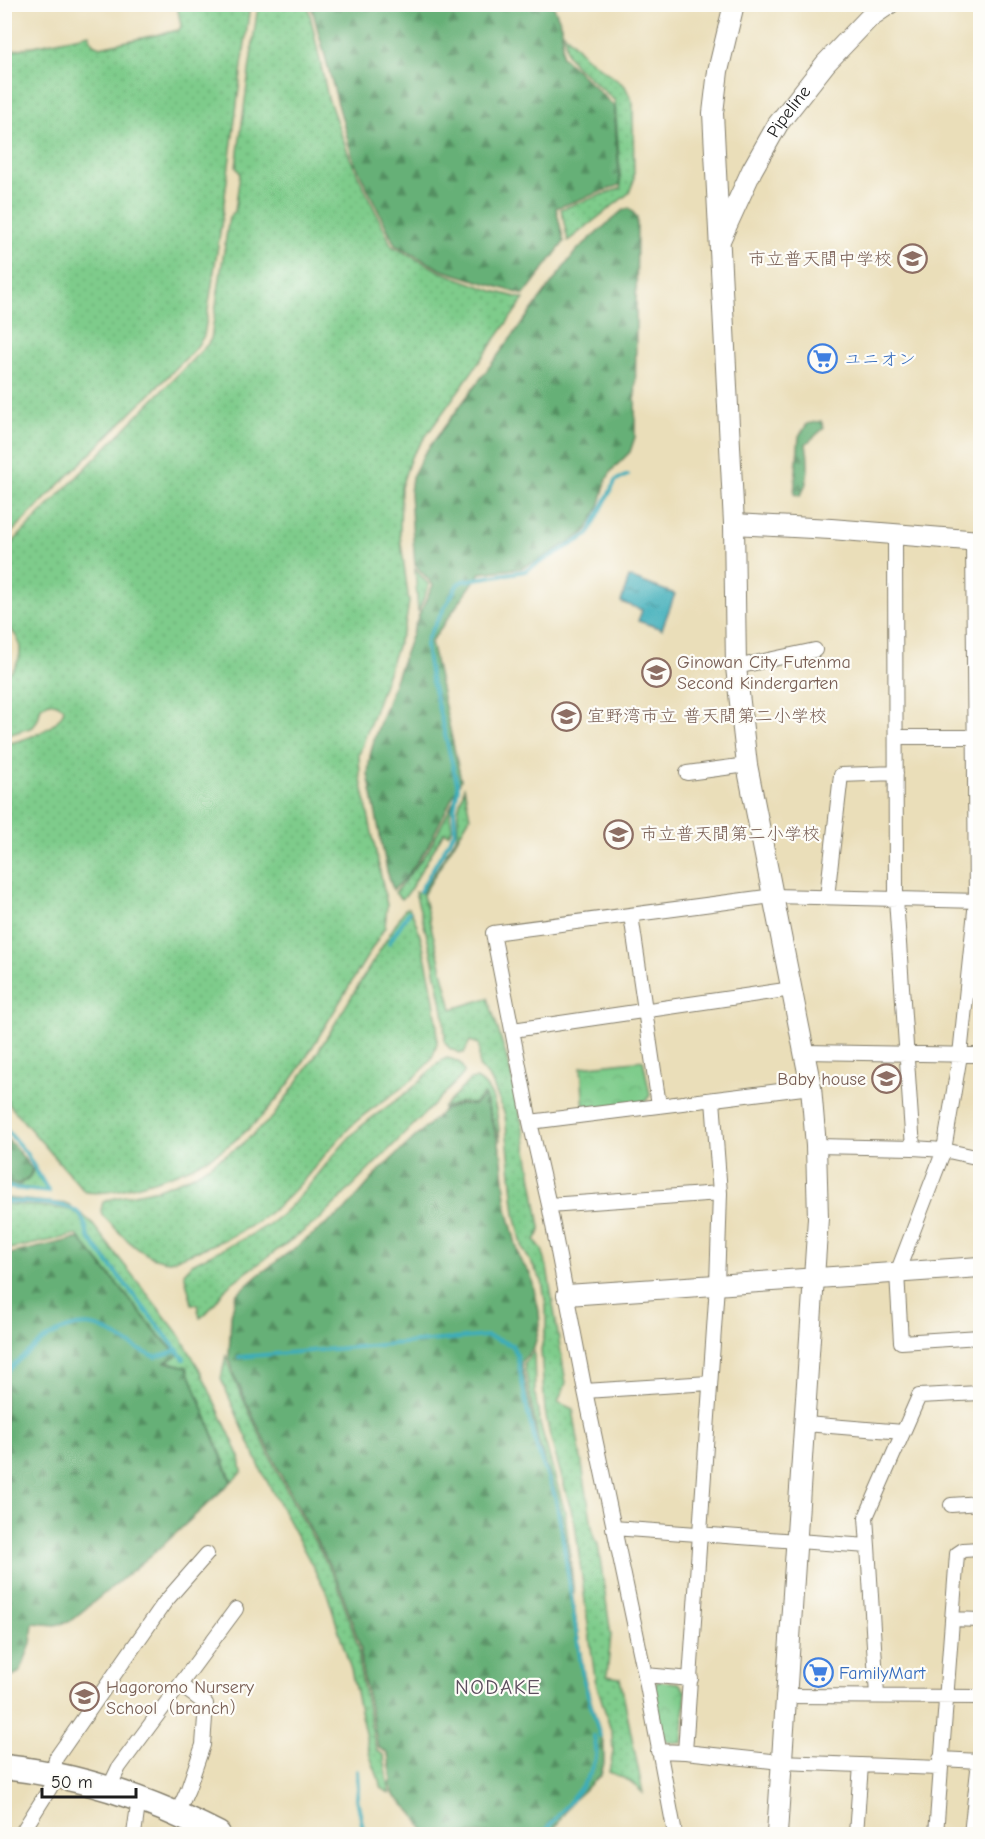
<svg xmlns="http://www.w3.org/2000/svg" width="985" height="1839" font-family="'Comic Neue','Klee One',sans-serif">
  <defs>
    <pattern id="grass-dots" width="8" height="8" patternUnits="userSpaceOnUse" patternTransform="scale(1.5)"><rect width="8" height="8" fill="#7ecc8b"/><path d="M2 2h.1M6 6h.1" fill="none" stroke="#6caf77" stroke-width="1.8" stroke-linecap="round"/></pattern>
    <pattern id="forest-firs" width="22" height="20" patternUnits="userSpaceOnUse" patternTransform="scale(1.5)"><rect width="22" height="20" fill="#66b077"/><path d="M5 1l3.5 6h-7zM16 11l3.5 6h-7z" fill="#538e61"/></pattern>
    <pattern id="park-crowns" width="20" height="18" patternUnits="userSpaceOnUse" patternTransform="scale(1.5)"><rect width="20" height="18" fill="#7ecc8b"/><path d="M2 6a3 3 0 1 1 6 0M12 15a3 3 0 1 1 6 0" fill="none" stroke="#6caf77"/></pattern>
    <pattern id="water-ripples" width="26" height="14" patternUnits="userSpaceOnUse" patternTransform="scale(1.5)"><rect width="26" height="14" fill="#3dadb9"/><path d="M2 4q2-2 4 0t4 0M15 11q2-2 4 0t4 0" fill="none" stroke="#328c96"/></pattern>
  </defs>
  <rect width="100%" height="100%" fill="#fdfcf7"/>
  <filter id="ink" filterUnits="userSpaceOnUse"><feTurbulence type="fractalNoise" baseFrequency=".0167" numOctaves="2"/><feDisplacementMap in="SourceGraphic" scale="12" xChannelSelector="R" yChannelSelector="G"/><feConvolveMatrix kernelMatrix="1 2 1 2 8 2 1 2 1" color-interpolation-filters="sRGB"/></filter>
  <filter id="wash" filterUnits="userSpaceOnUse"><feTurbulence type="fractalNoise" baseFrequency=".008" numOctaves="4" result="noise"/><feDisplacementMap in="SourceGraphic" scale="24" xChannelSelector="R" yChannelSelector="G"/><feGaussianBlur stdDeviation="1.35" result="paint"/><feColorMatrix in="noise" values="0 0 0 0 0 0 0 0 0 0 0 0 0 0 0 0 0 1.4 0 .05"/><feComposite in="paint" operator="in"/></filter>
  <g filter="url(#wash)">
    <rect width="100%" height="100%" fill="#eadeb9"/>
    <!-- grass -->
    <path fill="url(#grass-dots)" stroke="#4d7454" stroke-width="1.5" d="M177,5H250L221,226L204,336L195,349L5,539V66L11,51L89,34L93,44L100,47L179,30L181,26Z
      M258,5H308L328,98L350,158L392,246L441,272L493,291L524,299L411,457L401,487L400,535L409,602L406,621L359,755L360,775L387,905L385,927L298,1071C257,1131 214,1165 143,1184C125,1189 104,1195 85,1192L5,1100V744C22,741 61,729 64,708L57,704L49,702L41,707L38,719L33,727L5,736V676C24,665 26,637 5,626V550L207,345L211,339L229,217L235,211L240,173L236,167Z
      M564,33L585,56L625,86L633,103L634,180L629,193L568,241L561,209L621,188L615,101L575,65L567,54Z
      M415,569L429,585L418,612Z
      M464,786L470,817L423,895L452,1009L488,998L509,1065L524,1132L540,1227V1232L535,1240L542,1249L547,1267L566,1383L558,1402L573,1409L594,1538L598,1544L611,1635L607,1676L620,1678L643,1793L630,1781L609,1772L613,1752L612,1734L595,1679L575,1524L550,1436L545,1411L541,1349L546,1327V1306L542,1281L523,1249L515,1214L505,1115L491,1080L479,1066V1044L470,1041L464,1053H459L449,1048L445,1042L444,1017L441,1000L431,951L415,892L422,893L456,838C459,829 457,822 458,812C459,803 463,796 464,786Z
      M454,800L450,814L452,829L448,834L444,832L408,893L402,899L395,893L428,851Z
      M409,908C422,927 439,1016 437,1040C437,1045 434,1053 432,1057C418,1082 381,1100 359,1119C329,1144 309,1180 279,1205C247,1233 209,1247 170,1261C141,1260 121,1233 102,1215L101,1210L103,1202L111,1199L158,1189L192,1176L240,1146L273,1117L314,1058L405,909Z
      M447,1058C456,1060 463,1062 464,1073L459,1079L319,1220L229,1285C218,1296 213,1310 200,1318L197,1304H192L184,1273L192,1264C221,1248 255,1237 281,1215C309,1191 328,1158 354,1133C373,1114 397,1102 416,1085C426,1077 435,1062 447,1058Z
      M476,1079C497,1088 498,1122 500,1141L484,1094L473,1104L461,1102L442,1109L470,1080Z
      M33,1170L36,1171L47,1191L5,1185V1182L19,1185L30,1177Z
      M5,1198L68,1204L90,1221L181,1337L201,1372L240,1457L242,1472L232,1481L187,1367L167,1361L179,1354L183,1360L185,1359L89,1236C87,1226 85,1217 76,1211C61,1200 23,1202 5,1200Z
      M5,1204C20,1206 65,1206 75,1212C83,1218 85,1227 87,1237L176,1350H174L161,1337L77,1235L5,1250Z
      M534,1351L535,1394L540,1424L565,1512L574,1594L563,1522L557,1495L539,1443L524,1363Z
      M226,1355L232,1375L279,1476L337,1583L359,1650V1666L376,1749L384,1756L390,1794L382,1788L370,1756L351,1670L327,1593L262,1472L221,1379Z"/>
    <!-- forest -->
    <path fill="url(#forest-firs)" stroke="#41664a" stroke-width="1.5" d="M311,5H553L562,26V56L614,106L620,185L556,208L564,242L524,295L442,270L395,245L353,159Z
      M629,208L637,217L635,437L630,452L612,470L606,481L599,507L585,533L539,560L521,568L480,573L431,642L461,780L427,848L404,880L393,890L387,871L368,774L370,756L375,736L418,617L433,585L415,565L412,525L410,493L412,477L424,454L576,251L623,210Z
      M821,421L824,428L806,444C809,459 810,483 800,496L794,494L799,436L807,424Z
      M484,1096L501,1151L507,1209L520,1260L531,1275L539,1311L540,1325L534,1348L521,1362L538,1445L556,1496L562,1522L584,1675L604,1746V1763L601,1775L572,1801L551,1834H427L412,1812L394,1795L390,1784L392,1780L388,1754L378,1747L361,1665V1649L339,1583L281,1475L234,1376L229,1356L231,1315L236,1295L257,1276L344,1211L380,1170L444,1110L460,1104L474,1105Z
      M5,1138L14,1146L32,1169L29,1177L18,1184L5,1181Z
      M79,1238L160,1337L178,1355L165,1362L187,1367L231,1482L160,1548L69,1622L55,1625L33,1623L31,1644L20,1672L5,1680V1255Z"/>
    <!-- park -->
    <path fill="url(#park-crowns)" stroke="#4d7454" stroke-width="1.5" d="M643,1060L650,1095L645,1102L584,1110L581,1067Z
      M658,1681L679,1683L686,1692L682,1743L668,1742L660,1733L652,1688Z"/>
    <!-- water -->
    <path fill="url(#water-ripples)" stroke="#2c646a" stroke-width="1.5" d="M629,577L675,594L662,629L638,621L642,610L621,602Z"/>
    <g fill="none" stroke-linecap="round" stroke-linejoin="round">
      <!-- stream -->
      <path stroke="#3dadb9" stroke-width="4" d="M420,891L455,831L454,810L458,787L430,674L426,646L427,639L458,584L463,581L525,571L588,535L616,480L628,475
        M389,943L409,912
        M4,1127L26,1153L49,1192L4,1187
        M4,1201C23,1203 61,1201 76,1211C84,1217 86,1227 88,1237L184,1359
        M239,1357L487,1336L512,1345L517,1355L528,1414L537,1449L555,1496L561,1526L583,1678L600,1736
        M4,1374C28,1351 67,1313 103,1329C122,1338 137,1351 156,1357L178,1350
        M357,1771L358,1789L357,1798L364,1834
        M544,1834C557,1814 596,1777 596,1755C597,1749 595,1742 594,1736"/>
    </g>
  </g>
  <g filter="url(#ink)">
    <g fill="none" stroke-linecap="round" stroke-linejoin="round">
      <defs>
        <path id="street" d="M895,534L896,899L913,1148
          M973,541L976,901L960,1055L944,1150L897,1273L901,1342L980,1337
          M736,667L815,650
          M896,737H980
          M687,773L747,765
          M827,897L841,775L896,773
          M631,915L659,1105
          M513,1030L792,989
          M805,1052L980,1055
          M530,1122L811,1087
          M816,1146L913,1148L944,1150L980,1158
          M549,1205L720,1193
          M585,1391L709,1383
          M806,1424L903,1432
          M951,1505L980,1503
          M613,1528L868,1546L866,1517L919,1396L980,1393
          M868,1546L877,1696
          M952,1619L980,1620
          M645,1675L691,1679
          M786,1696L980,1697
          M658,1751L685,1752L781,1762L939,1768
          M685,1752L717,1285L720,1193L713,1100
          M940,1759L980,1761
          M109,1788L119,1767L236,1609
          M177,1814L188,1789L203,1745L206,1704L180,1685
          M21,1834L50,1788L56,1758L165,1602L207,1554
          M134,1834L139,1798
          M675,1834L645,1675L585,1391L549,1205L530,1122L493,933L773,896L980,901
          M856,1834L861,1765
          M936,1834L957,1554L963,1550L980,1549
          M971,1834L979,1761"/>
        <g id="secondary">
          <path d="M734,4L718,71L713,113L734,524L736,667L747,765L811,1087L816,1146L818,1218L777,1834"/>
          <path id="s1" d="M721,238L752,170L778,124L826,63L870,17L889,4"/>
          <path d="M734,524L831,529L980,541"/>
          <path d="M567,1295L980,1267"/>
        </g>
        <path id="highway" d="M4,1767C80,1775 150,1799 218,1834"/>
      </defs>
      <!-- street casing -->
      <use href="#street" stroke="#837d6a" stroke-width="16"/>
      <!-- secondary casing -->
      <use href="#secondary" stroke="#837d6a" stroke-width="22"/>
      <!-- highway casing -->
      <use href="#highway" stroke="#837d6a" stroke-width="27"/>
      <!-- street -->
      <use href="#street" stroke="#fff" stroke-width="14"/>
      <!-- secondary -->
      <use href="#secondary" stroke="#fff" stroke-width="20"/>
      <!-- highway -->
      <use href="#highway" stroke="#fff" stroke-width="24"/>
    </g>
  </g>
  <!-- icons -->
  <defs>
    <symbol id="school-ring" viewBox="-11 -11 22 22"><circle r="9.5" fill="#fdfcf7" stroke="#8d6e63" stroke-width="1.5"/><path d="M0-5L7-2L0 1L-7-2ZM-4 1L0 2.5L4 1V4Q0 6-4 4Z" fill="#8d6e63"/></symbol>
    <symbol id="supermarket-ring" viewBox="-11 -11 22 22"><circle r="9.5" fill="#fdfcf7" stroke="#3f7fe0" stroke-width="1.5"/><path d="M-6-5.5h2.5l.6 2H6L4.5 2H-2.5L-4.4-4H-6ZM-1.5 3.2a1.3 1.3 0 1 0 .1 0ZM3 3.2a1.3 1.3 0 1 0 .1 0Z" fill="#3f7fe0"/></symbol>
  </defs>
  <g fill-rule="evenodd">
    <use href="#school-ring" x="896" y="242" width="33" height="33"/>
    <use href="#supermarket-ring" x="806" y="342" width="33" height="33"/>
    <use href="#school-ring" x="640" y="656" width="33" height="33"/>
    <use href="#school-ring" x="550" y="700" width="33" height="33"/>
    <use href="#school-ring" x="602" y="818" width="33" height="33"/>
    <use href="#school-ring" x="870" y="1062" width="33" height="33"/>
    <use href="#supermarket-ring" x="802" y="1656" width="33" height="33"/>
    <use href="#school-ring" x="68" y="1680" width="33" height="33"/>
  </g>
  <g text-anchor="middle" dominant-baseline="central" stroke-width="4.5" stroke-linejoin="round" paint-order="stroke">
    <!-- street labels -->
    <g font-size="18" fill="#1c1c1c" stroke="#fdfcf7">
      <text stroke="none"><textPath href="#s1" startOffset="144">Pipeline</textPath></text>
    </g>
    <!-- education labels -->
    <g font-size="18" fill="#785e54" stroke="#fdfcf7" text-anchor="start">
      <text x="892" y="259" text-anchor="end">市立普天間中学校</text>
      <text x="677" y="662">Ginowan City Futenma<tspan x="677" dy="21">Second Kindergarten</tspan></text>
      <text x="587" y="716">宜野湾市立 普天間第二小学校</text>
      <text x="640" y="834">市立普天間第二小学校</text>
      <text x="866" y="1079" text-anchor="end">Baby house</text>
      <text x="106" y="1687">Hagoromo Nursery<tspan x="106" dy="21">School（branch）</tspan></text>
    </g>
    <!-- shop labels -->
    <g font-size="18" fill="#366cbe" stroke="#fdfcf7" text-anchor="start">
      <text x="844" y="359">ユニオン</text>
      <text x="839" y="1673">FamilyMart</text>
    </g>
    <!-- quarter labels -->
    <g font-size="21" letter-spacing="1.5" fill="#5c4e5e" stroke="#fdfcf7">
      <text x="498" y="1687">NODAKE</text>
    </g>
  </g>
  <!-- margin -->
  <rect width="985" height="1839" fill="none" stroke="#fdfcf7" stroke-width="24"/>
  <!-- scale -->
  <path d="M42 1788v9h94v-9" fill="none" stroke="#1c1c1c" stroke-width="3"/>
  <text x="51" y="1788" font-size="18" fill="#1c1c1c" stroke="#fdfcf7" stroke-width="4.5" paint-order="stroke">50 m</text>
</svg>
